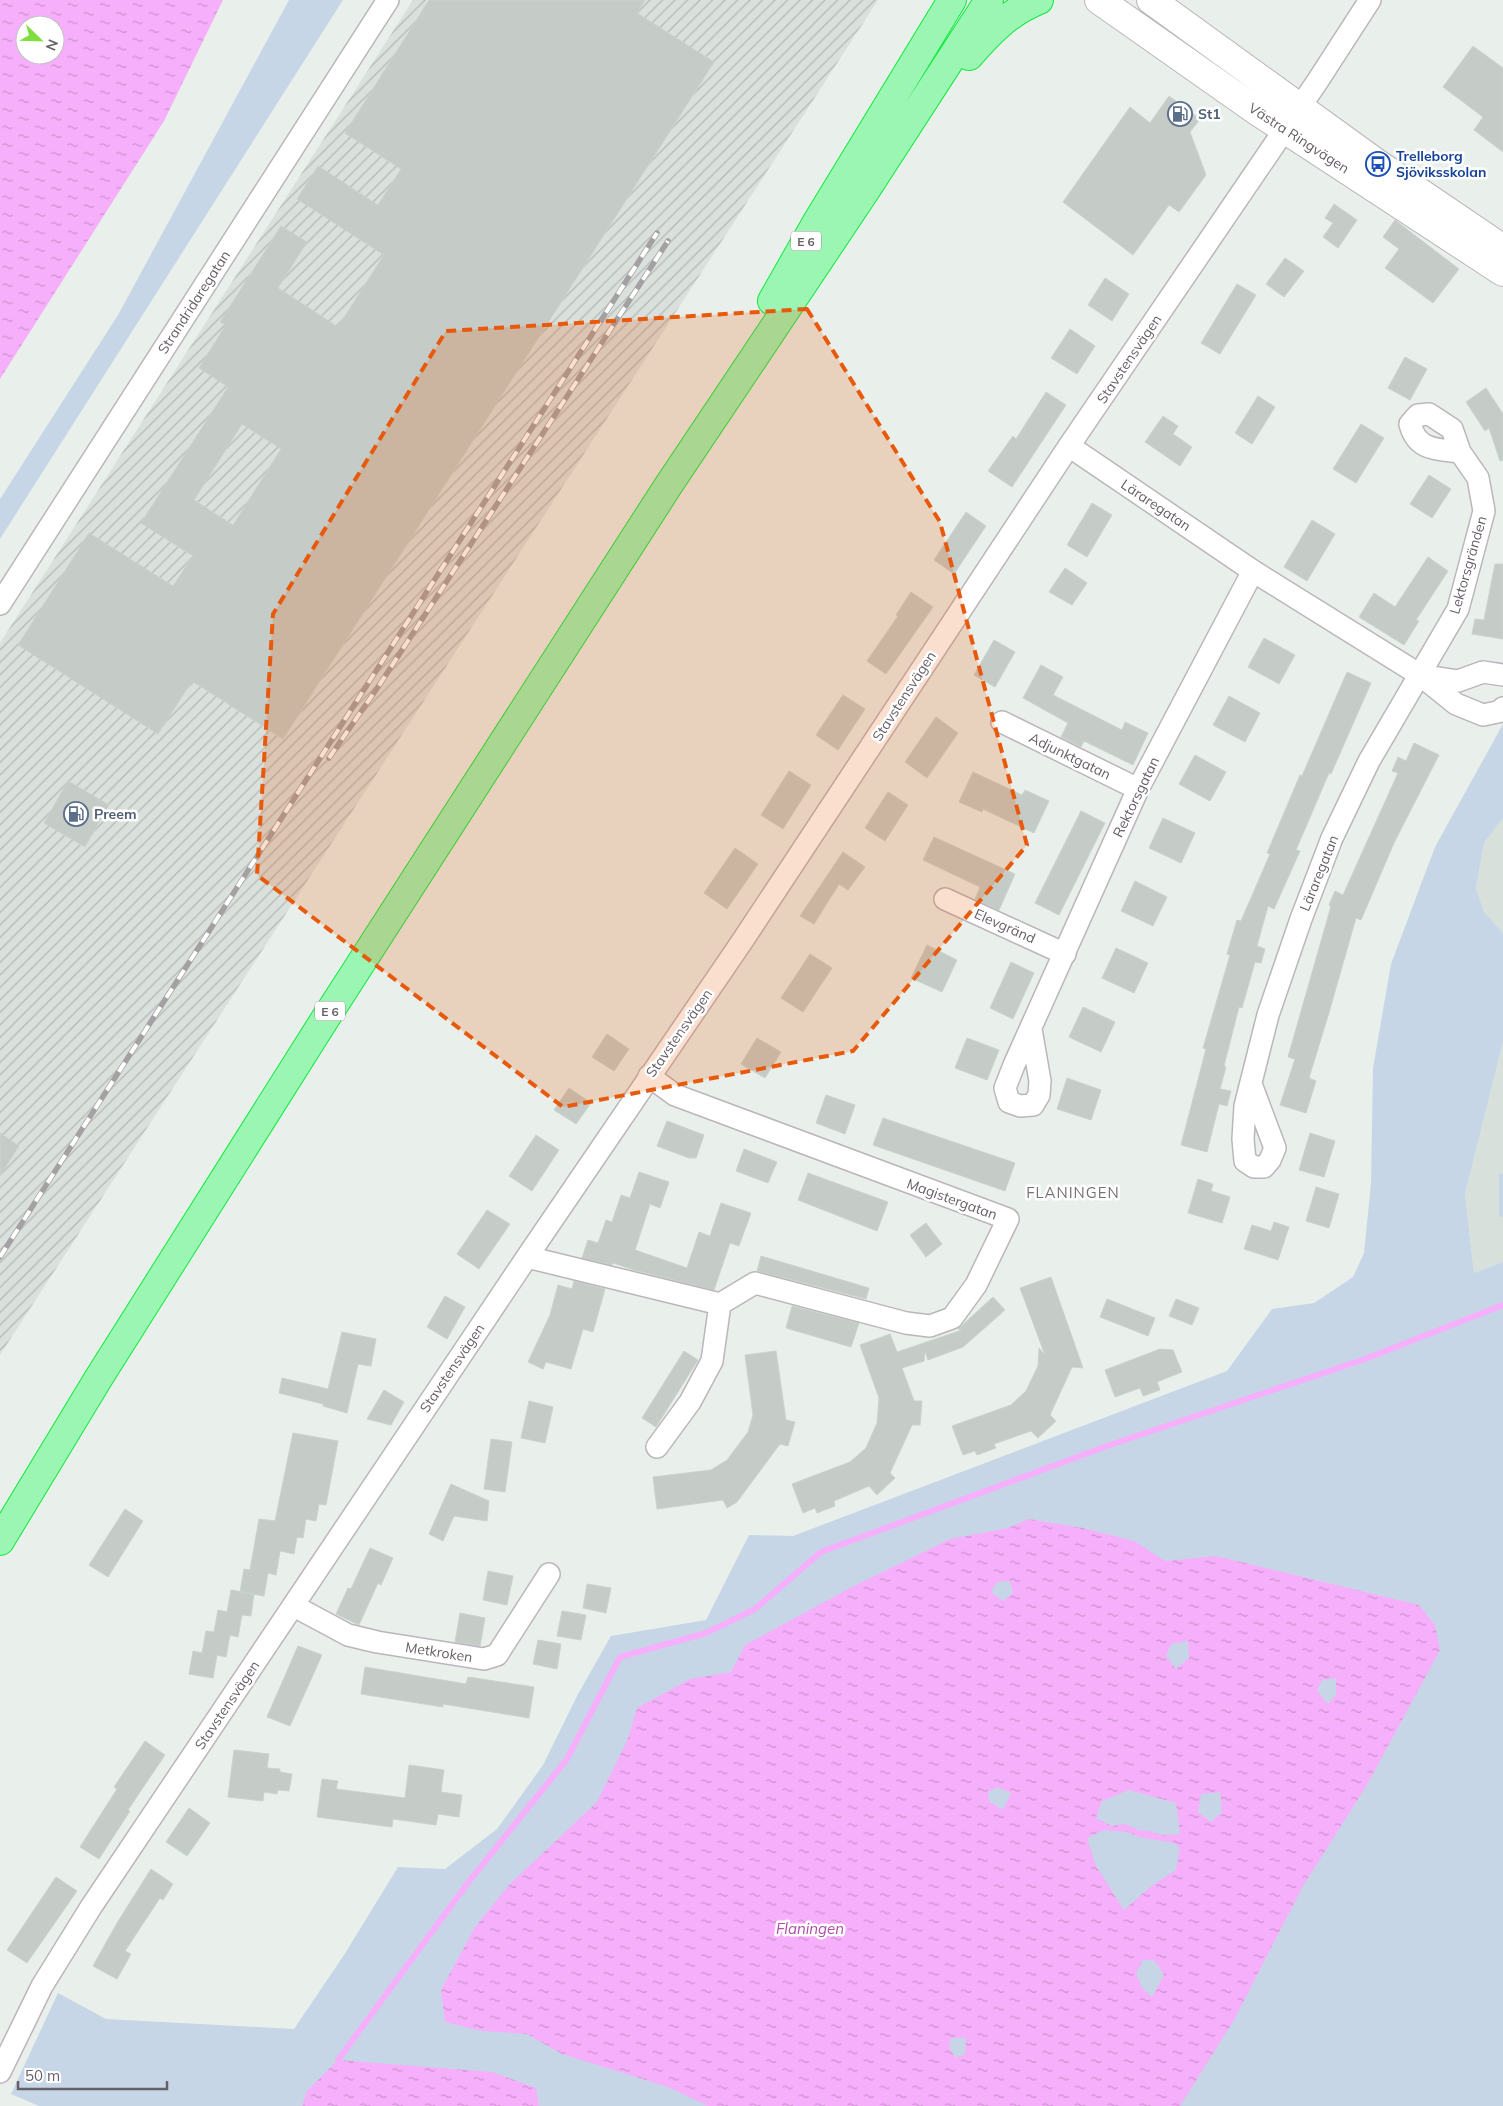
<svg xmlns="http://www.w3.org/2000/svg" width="1503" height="2106" font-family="Mulish,sans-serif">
  <defs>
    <pattern id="industrial-furrows" width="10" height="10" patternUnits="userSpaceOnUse" patternTransform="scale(1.25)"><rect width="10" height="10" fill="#dae0dc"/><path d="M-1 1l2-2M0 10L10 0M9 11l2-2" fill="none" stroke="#b5b9b6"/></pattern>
    <pattern id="water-ripples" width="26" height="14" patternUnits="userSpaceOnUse" patternTransform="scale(1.25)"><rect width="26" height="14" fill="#f6affa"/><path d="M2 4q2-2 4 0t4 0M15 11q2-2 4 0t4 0" fill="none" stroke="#cb92ce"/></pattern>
  </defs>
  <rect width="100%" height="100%" fill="#e9f0eb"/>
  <!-- industrial -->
  <path fill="url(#industrial-furrows)" d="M413,0H878L0,1355V643Z"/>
  <!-- education -->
  <path fill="#d7e0da" d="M1503,818V933L1484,912L1476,888L1484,843Z
    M1503,1042V1262L1474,1273L1465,1194Z"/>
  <!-- green -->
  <path fill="#c7d6e6" d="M289,0H343L0,539V499L118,315Z
    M1503,724V818L1484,843L1476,888L1484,912L1503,933V1042L1465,1194L1474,1273L1503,1262V2106H39L11,2094L58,1993L106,2019L294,2029L344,1955L398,1867L445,1869L497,1829L543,1765L578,1694L611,1636L706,1620L749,1535L793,1536L1227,1371L1272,1309L1314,1303L1353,1277L1364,1253L1371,1183L1373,1068L1391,964L1435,847Z
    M1499,1174H1503V1217H1499Z"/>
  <!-- water -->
  <path fill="url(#water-ripples)" fill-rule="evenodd" d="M0,0H223L164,121L0,379ZM25,25H55V55H25Z
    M1029,1519L1083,1528L1134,1541L1165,1561L1216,1556L1419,1605L1435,1625L1440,1650L1367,1785L1303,1886L1234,2020L1180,2106H708L668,2087L562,2054L527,2034L482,2031L445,2022L441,1990L475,1927L509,1885L597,1802L627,1741L637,1708L690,1679L731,1672L745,1645L850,1588L950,1539L1008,1528ZM1010,1581L1013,1593L1003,1601L991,1592L997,1582ZM1188,1641L1189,1658L1176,1669L1166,1656L1171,1644ZM1336,1678V1695L1328,1704L1317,1691L1322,1680ZM997,1787L1011,1793L1003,1810L989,1801L988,1792ZM1129,1790L1176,1803L1180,1834L1162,1835L1149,1831L1138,1830L1125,1824L1112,1826L1096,1818L1102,1801ZM1220,1792L1222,1812L1211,1822L1198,1812L1201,1794ZM1104,1830L1127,1832L1139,1837L1174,1843L1180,1848L1176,1870L1150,1887L1124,1910L1096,1866L1087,1838ZM1143,1960H1154L1164,1975L1152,1997L1142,1988L1136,1973ZM951,2038H966L965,2054L956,2058L949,2048Z
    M338,2060L492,2072L536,2088L539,2106H302L307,2091Z"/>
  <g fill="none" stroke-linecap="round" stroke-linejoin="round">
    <!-- stream -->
    <path stroke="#f6affa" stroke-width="6" d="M338,2060L467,1884L567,1759L620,1657L706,1633L755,1609L821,1552L1107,1446L1365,1359L1503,1305"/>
  </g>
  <!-- building -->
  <path fill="#c5ccc7" stroke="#c7d5ca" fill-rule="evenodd" d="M429,0H645L637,13L714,62L283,739L192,681L158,734L18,645L89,533L173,586L193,556L141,523L228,387L199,368L226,325L220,322L281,226L307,242L278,288L338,327L384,255L297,199L318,166L378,205L401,169L345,133ZM242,424L281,449L233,525L194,500Z
    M1473,46L1503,68V152L1474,130L1483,117L1443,87Z
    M1169,96L1200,119L1190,132L1206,175L1179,212L1169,205L1133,255L1063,202L1130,107L1150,123Z
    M1334,204L1357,220L1338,248L1323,237L1333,223L1325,218Z
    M1395,220L1459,269L1433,303L1385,268L1399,249L1383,237Z
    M1285,258L1304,271L1284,297L1266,284Z
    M1105,278L1129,294L1112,321L1088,305Z
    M1237,284L1256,295L1220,354L1201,343Z
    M1070,329L1095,346L1077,374L1051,358Z
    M1405,357L1427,369L1410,400L1388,388Z
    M1486,388L1503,414V460L1500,461L1489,428L1485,431L1466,402Z
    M1046,392L1066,405L1012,487L988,471L1013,436L1016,439Z
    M1258,396L1275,407L1252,444L1235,433Z
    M1163,416L1178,426L1173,434L1192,447L1180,466L1145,442Z
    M1361,424L1384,438L1356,483L1333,469Z
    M1429,475L1451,489L1432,518L1410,504Z
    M1092,503L1112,515L1087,557L1067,545Z
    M966,512L986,526L954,574L934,560Z
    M1312,520L1335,534L1307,581L1284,567Z
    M1428,557L1448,571L1416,620L1419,621L1404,645L1359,617L1374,593L1395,607Z
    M1495,564H1503V639L1472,634L1475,619L1484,620Z
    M1065,568L1087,583L1072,605L1049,592Z
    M911,592L933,607L886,674L867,661L898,616L896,615Z
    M1264,638L1295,655L1279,684L1248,667Z
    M994,640L1015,652L995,687L974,675Z
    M1041,665L1063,677L1053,695L1122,730L1125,722L1148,733L1133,765L1084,741L1081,747L1061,737L1068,723L1023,698Z
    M1347,672L1371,683L1331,774L1329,773L1296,850L1300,851L1274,909L1268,906L1257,946L1265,949L1261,963L1255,962L1242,1008L1239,1007L1224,1066L1226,1067L1220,1089L1231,1091L1227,1106L1219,1104L1207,1152L1181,1145L1206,1049L1203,1048L1230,955L1227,954L1237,920L1241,921L1270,854L1267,853L1300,775L1302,776Z
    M843,695L865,709L838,750L816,735Z
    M1229,696L1260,713L1245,742L1213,725Z
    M936,717L958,733L927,778L905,762Z
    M1414,743L1439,755L1394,843L1361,920L1356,918L1328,1016L1309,1078L1316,1081L1306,1113L1280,1105L1295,1059L1288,1057L1331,906L1329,905L1335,891L1343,895L1398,773L1392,771L1398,757L1406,761Z
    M1195,755L1226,772L1210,801L1179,784Z
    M789,771L811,785L783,829L761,815Z
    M973,772L1022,795L1025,790L1049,801L1034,833L983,809L982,812L959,802Z
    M68,781L109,805L85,847L44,823Z
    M888,792L908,805L885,841L865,828Z
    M1081,811L1105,823L1059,915L1035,903Z
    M1163,818L1195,833L1181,863L1149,848Z
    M934,837L1015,874L999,910L975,899L980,887L923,860Z
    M735,848L758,864L727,909L704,893Z
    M843,852L865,867L848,890L839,884L814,924L800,916Z
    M1135,881L1167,897L1153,926L1121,911Z
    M927,945L957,960L942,992L911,978Z
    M1116,948L1148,963L1134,993L1102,978Z
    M810,954L832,968L803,1012L781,998Z
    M1011,962L1034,973L1013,1019L990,1008Z
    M1083,1007L1115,1022L1101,1052L1069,1037Z
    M607,1034L629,1049L614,1071L592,1057Z
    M757,1038L781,1052L765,1078L741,1064Z
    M967,1038L999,1050L987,1080L955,1068Z
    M1067,1078L1101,1090L1091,1120L1057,1109Z
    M569,1088L591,1103L576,1124L554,1110Z
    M826,1095L855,1105L845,1134L816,1123Z
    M883,1118L1015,1163L1005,1191L873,1145Z
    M667,1121L704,1135L696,1158H689L657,1146Z
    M0,1133L19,1146L0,1176Z
    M1310,1133L1335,1141L1324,1177L1299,1170Z
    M536,1135L559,1150L532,1191L509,1176Z
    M744,1149L777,1162L768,1183L736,1171Z
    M639,1172L669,1182L660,1208L650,1204L635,1250L687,1268L699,1232L710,1236L721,1203L751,1213L739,1246L730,1243L714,1290L634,1270L613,1263L612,1265L582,1258L588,1240L598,1243L606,1220L612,1222L621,1195L630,1198Z
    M808,1173L888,1202L877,1231L798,1200Z
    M1198,1179L1213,1184L1211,1191L1230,1197L1222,1223L1188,1213Z
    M1316,1187L1339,1194L1329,1228L1306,1221Z
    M487,1210L510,1224L479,1269L457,1254Z
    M1274,1222L1289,1227L1278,1260L1244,1249L1252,1225L1271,1231Z
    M926,1223L942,1244L926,1257L910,1235Z
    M761,1256L869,1288L866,1299L757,1271Z
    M1051,1277L1083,1368L1072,1367L1050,1415L1056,1421L1038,1438L1031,1431L994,1444L996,1448L977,1455L975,1451L963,1455L952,1426L1011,1405L1026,1391L1038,1366L1039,1348L1045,1355L1020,1288Z
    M574,1281L605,1289L593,1332L583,1329L571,1369L546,1362L543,1369L528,1362L550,1315L558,1285L572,1289Z
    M445,1296L465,1307L447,1339L427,1327Z
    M993,1297L1005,1310L963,1347L928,1360L925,1351L924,1361L902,1368L914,1401H922L920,1425H912L890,1473L895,1478L877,1495L869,1486L834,1501L835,1506L817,1513L815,1508L803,1513L792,1484L850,1462L866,1448L877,1423L879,1398L860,1345L890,1334L897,1352L962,1330L958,1329Z
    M1107,1299L1155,1318L1148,1336L1100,1317Z
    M1176,1299L1199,1308L1192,1325L1169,1316Z
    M792,1306L859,1323L851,1347L786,1328Z
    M342,1332L376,1339L371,1366L358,1364L347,1413L323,1406V1404L279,1393L282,1378L328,1389Z
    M1160,1349L1173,1350L1182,1372L1157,1382L1160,1390L1143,1396L1140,1388L1115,1397L1105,1370Z
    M684,1351L698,1360L656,1427L642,1418Z
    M776,1351L786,1420L795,1422L788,1446L780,1444L737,1502L727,1508L723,1500L657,1509L653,1477L711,1470L727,1460L748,1432L753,1415L745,1355Z
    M384,1390L404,1402L391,1425L367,1419Z
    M529,1401L553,1407L545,1443L521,1438Z
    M293,1433L338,1441L326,1505L319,1504L316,1521L306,1519L303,1538L297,1537L294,1554L280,1551L276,1575L268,1573L264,1596L240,1592L244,1569L250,1570L259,1519L275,1521Z
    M491,1439L512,1442L505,1492L484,1489Z
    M451,1484L489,1501L487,1521L454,1516L443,1541L429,1534Z
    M125,1509L143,1521L108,1577L89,1565Z
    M370,1548L393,1558L381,1585L378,1583L359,1625L336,1614L348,1588L351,1589Z
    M488,1571L513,1576L507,1605L483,1600Z
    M587,1584L611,1588L606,1613L583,1608Z
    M231,1590L254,1594L251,1616L242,1615L238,1637L230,1635L226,1657L217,1655L213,1678L189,1674L193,1651L202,1653L206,1631L214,1632L218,1610L227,1612Z
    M562,1611L586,1615L581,1640L557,1636Z
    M460,1613L485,1618L480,1646L455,1642Z
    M538,1640L561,1644L557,1669L533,1664Z
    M298,1646L322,1655L290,1726L267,1717Z
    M365,1667L466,1684L468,1677L534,1687L529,1718L443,1704V1707L361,1694Z
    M145,1741L165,1755L128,1810L130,1811L99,1859L80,1847L117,1789L114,1787Z
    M234,1750L269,1754L267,1768L280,1769V1772L292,1774L289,1791L278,1790L277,1794L264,1792L263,1801L228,1797Z
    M409,1765L444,1770L441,1792L462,1795L459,1817L438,1814L436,1825L393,1819L392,1827L317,1817L322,1779L338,1781L336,1789L405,1798Z
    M189,1808L210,1823L187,1856L166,1842Z
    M151,1869L173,1884L163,1900L160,1898L125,1951L131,1954L117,1979L93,1966L117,1923Z
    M56,1877L77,1891L27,1963L7,1950Z"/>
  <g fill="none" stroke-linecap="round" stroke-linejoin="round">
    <defs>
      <path id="street" d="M1069,446L1253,571L1420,675L1456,704L1483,715L1502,711L1503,708
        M0,604L388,0
        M1420,675L1458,681L1483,672L1503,675
        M1002,722L1138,789
        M945,899L1065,954
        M1031,1029L1040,1081L1039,1095L1033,1105L1020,1106L1009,1102L1005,1088L1014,1065L1138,789L1253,571
        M649,1076L675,1095L1008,1219L976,1285L952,1318L930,1326L906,1323L755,1283L720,1304L712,1361L690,1402L657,1447
        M1251,1084L1275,1148L1270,1160L1264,1167H1254L1245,1161L1243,1139L1245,1106L1268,1015L1301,919L1332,838L1369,761L1458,609L1484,511L1478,478L1460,452L1452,429L1429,414L1418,415L1410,424C1417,451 1437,449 1460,452
        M527,1257L720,1304
        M294,1606L348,1635L377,1642L484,1659L497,1655L549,1574
        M0,2072L42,1986L91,1907L527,1257L743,940L1069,446L1317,82L1370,0"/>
      <path id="secondary" d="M1099,0L1257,111L1503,272
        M1151,0L1378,164L1503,249"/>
      <path id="highway" d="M969,56C990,32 1009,12 1039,0
        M772,301L818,220L952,0
        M0,1541L98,1379L325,1019L668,486L866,190L989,0"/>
    </defs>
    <!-- street casing -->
    <use href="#street" stroke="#bcb5bb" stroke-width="24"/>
    <!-- secondary casing -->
    <use href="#secondary" stroke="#bbb4bb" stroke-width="30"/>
    <!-- highway casing -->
    <use href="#highway" stroke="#10e93d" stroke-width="30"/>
    <!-- street -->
    <use href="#street" stroke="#fff" stroke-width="21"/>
    <!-- secondary -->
    <use href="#secondary" stroke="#fff" stroke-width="28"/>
    <!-- highway -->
    <use href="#highway" stroke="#9af6b2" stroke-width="28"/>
    <defs>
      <path id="rail" d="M329,758L378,687L668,241
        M0,1257L657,233"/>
    </defs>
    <!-- rail casing -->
    <use href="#rail" stroke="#a4a1a4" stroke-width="5.5"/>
    <!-- rail -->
    <use href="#rail" stroke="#fff" stroke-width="4" stroke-dasharray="11" stroke-linecap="butt"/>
  </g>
  <!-- marked area -->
  <path fill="#e8590c" fill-opacity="0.2" stroke="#e8590c" stroke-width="4" stroke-dasharray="10 6" stroke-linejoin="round" d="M807,309L940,522L1027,845L853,1051L563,1107L257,875L273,614L446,331Z"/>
  <!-- icons -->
  <defs>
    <symbol id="fuel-ring" viewBox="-11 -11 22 22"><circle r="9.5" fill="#fff" stroke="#5c6f8a" stroke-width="1.5"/><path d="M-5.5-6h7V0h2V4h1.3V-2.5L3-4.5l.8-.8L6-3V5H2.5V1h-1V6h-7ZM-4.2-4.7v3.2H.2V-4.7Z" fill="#5c6f8a"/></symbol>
    <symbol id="bus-ring" viewBox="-11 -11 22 22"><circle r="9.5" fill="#fff" stroke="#1a4fb4" stroke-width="1.5"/><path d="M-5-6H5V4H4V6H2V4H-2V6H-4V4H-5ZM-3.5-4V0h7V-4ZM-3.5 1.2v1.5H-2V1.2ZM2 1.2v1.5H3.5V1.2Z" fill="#1a4fb4"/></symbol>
  </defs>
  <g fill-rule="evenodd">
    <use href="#fuel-ring" x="1166" y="100" width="28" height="28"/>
    <use href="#bus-ring" x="1364" y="150" width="28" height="28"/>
    <use href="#fuel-ring" x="62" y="800" width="28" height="28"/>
  </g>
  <g text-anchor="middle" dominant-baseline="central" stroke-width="5" stroke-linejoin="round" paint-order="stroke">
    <!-- shield labels -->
    <g fill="#fff" stroke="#959095" stroke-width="1">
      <rect x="791" y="231.5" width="30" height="19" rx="4"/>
      <rect x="315" y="1001.5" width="30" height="19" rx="4"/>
    </g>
    <g font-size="12" font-weight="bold" fill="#676067">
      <text x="806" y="241">E 6</text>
      <text x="330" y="1011">E 6</text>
    </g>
    <!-- service labels -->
    <g font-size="14" font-weight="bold" fill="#4e5e75" stroke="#fff" text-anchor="start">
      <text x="1198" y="114">St1</text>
      <text x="94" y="814">Preem</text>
    </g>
    <!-- street labels -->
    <g font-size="14" fill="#676067" stroke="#fff">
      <text transform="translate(1299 138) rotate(33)">Västra Ringvägen</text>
      <text transform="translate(194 302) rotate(-57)">Strandridaregatan</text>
      <text transform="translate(1129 359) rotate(-56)">Stavstensvägen</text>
      <text transform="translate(1156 505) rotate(34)">Läraregatan</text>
      <text transform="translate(1468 565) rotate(-74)">Lektorsgränden</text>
      <text transform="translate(904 696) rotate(-57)">Stavstensvägen</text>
      <text transform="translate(1070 756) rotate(26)">Adjunktgatan</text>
      <text transform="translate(1136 797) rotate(-64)">Rektorsgatan</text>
      <text transform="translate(1319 873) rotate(-68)">Läraregatan</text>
      <text transform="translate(1005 926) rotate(24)">Elevgränd</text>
      <text transform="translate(679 1033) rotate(-55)">Stavstensvägen</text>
      <text transform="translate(952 1199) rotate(20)">Magistergatan</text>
      <text transform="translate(452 1368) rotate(-56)">Stavstensvägen</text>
      <text transform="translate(439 1652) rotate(9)">Metkroken</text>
      <text transform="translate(227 1705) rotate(-56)">Stavstensvägen</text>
    </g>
    <!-- transit labels -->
    <g font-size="14" font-weight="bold" fill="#164399" stroke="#fff" text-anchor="start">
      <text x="1396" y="156">Trelleborg<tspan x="1396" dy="16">Sjöviksskolan</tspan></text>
    </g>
    <!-- neighbourhood labels -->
    <g font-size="15" letter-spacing="1" fill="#797179" stroke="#fff">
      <text x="1073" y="1192">FLANINGEN</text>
    </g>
    <!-- water labels -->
    <g font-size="15" font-style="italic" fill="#ac4ca9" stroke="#fff">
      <text x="810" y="1928">Flaningen</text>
    </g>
  </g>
  <!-- north arrow -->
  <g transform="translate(40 40) rotate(113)"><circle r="24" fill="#ffffff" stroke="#c2bfc2"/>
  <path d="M0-4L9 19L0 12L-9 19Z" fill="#80df40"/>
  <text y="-8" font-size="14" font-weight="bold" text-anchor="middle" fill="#676067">N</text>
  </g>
  <!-- scale -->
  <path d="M18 2081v8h149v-8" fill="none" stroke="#676067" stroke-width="2.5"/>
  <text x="25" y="2081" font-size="15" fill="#676067" stroke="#ffffff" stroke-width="4" paint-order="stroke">50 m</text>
</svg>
